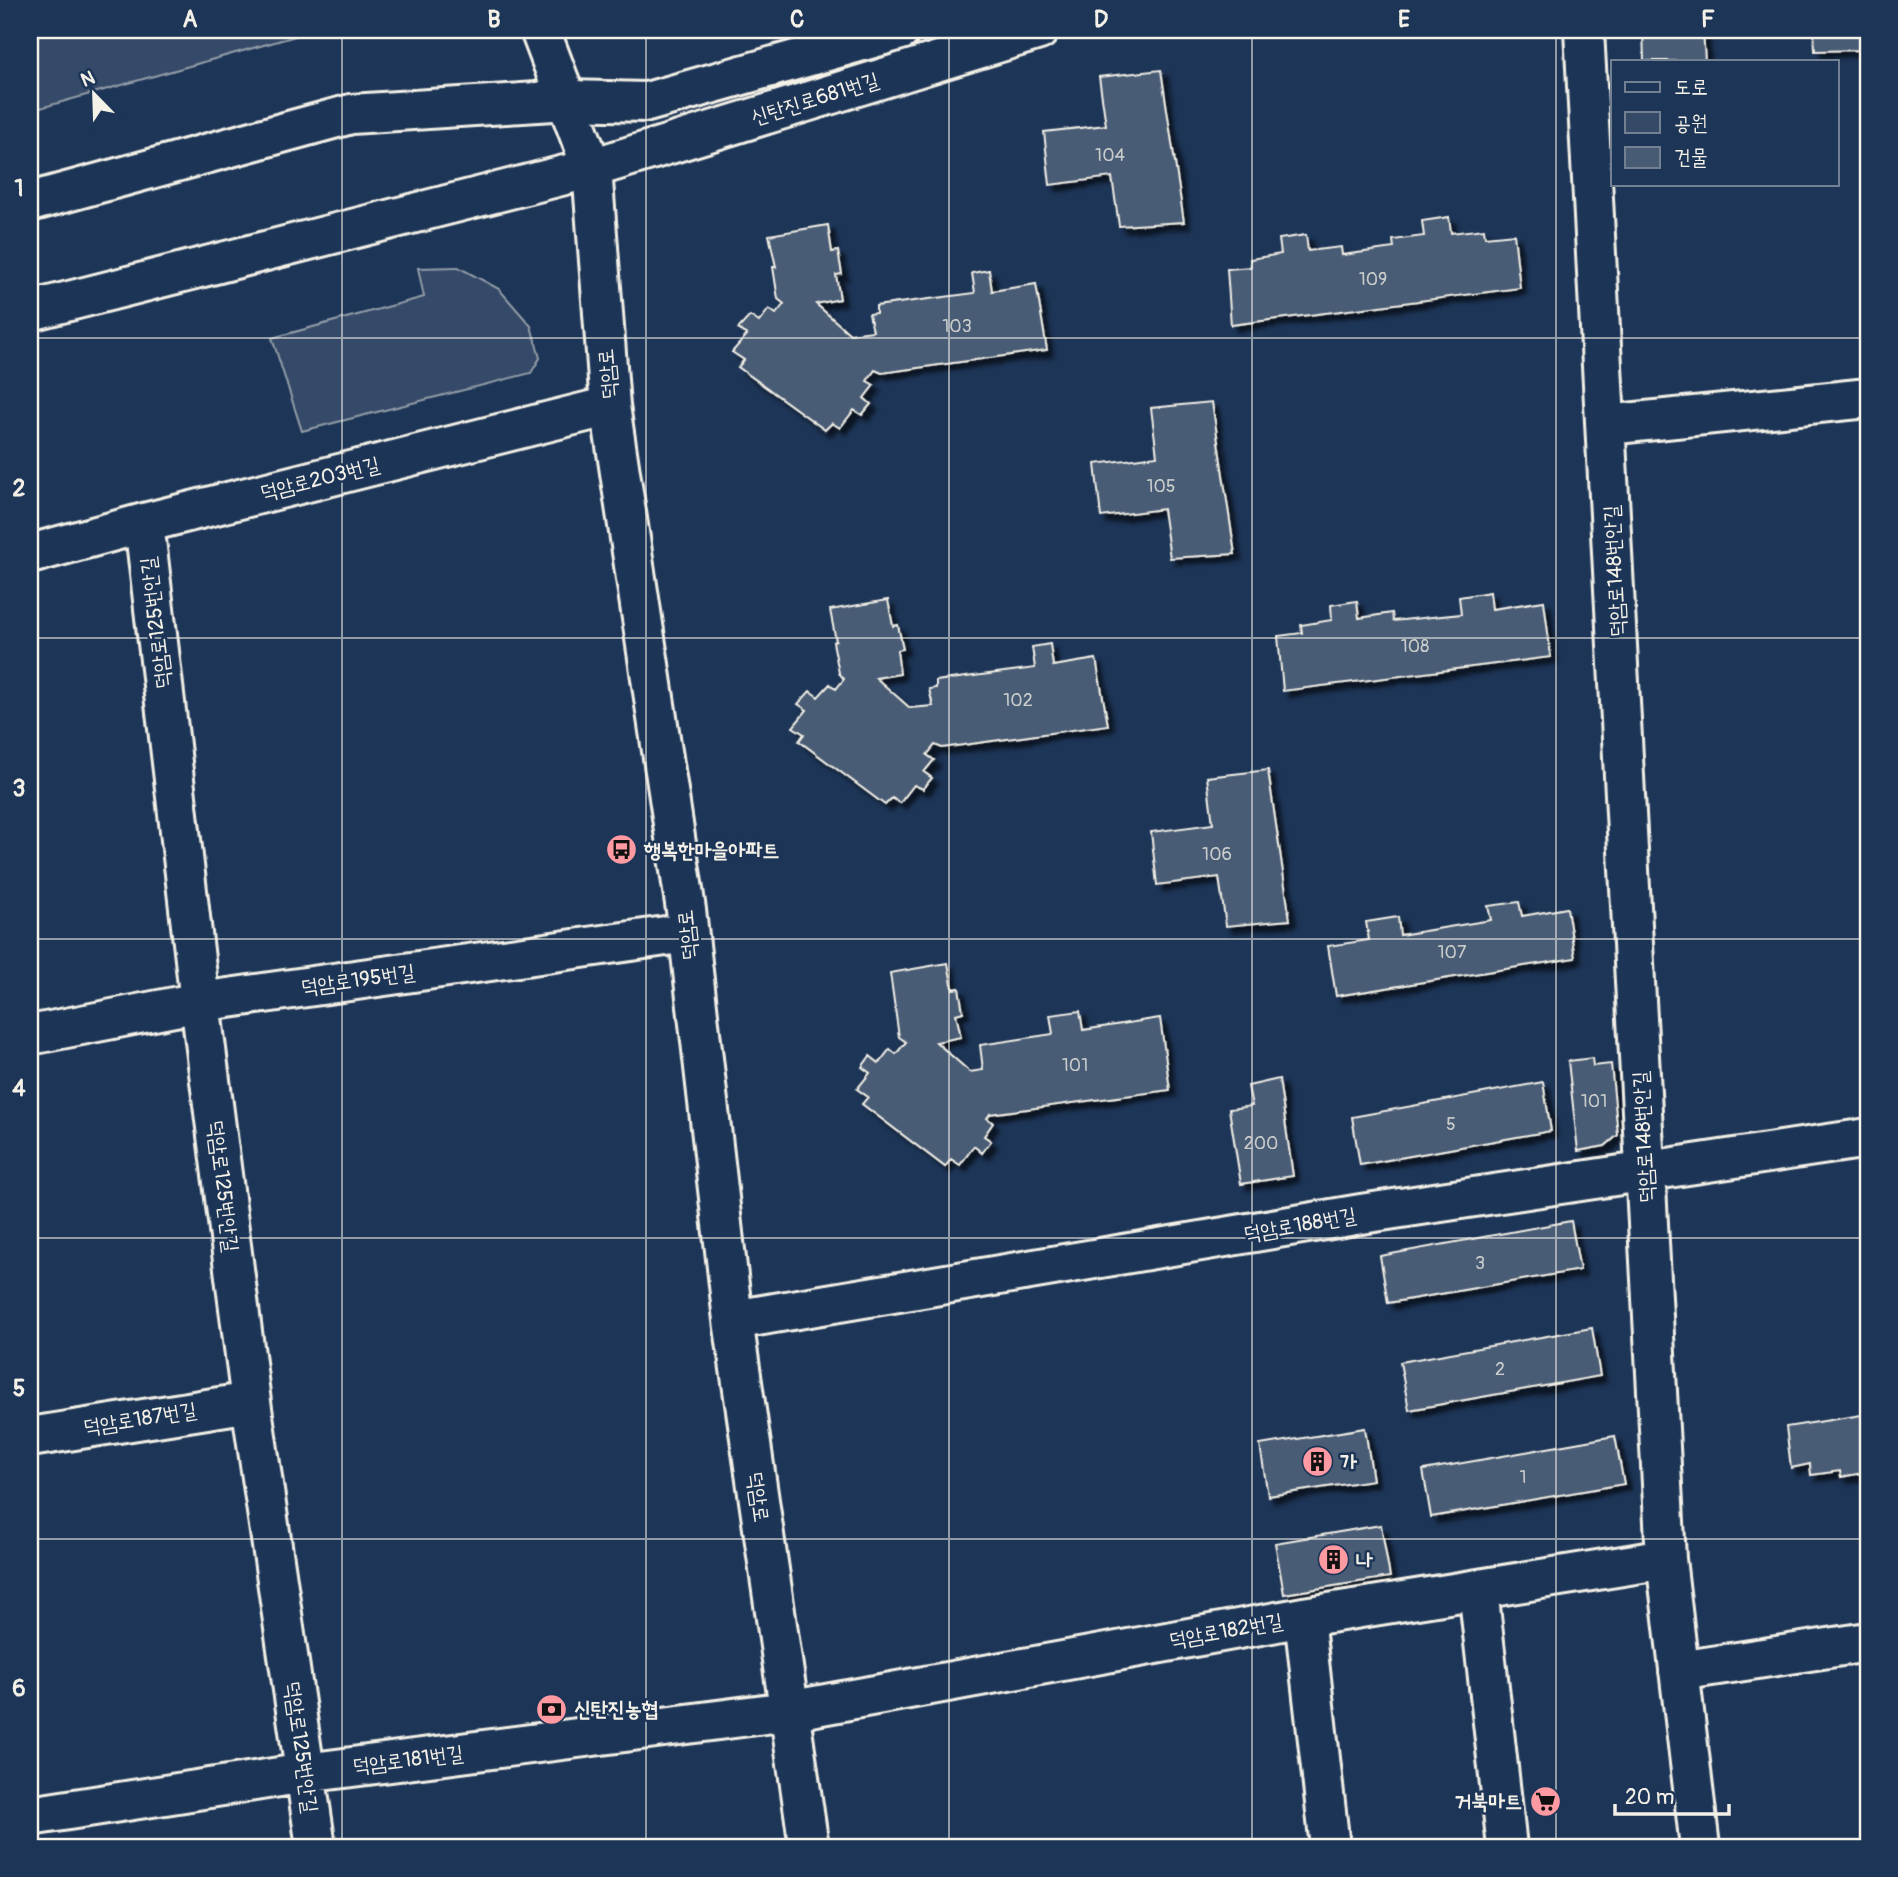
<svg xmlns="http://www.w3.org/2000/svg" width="1898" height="1877" font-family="Pangolin,'Poor Story',sans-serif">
  <defs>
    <filter id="shadow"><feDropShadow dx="6" dy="6" stdDeviation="2" flood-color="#0009"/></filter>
  </defs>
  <rect width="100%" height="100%" fill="#1d3557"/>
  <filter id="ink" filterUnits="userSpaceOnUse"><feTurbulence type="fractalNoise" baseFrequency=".0143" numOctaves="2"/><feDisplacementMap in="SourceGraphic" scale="14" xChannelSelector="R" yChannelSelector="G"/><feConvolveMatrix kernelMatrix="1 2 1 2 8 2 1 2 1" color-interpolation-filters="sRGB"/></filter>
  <g filter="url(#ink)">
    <!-- green -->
    <path fill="#354a67" stroke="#949ea8" stroke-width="2" d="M56,30H317L30,111V37Z
      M458,267L499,289L531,326L540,358L531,373L302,431L272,338L424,297L418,268Z"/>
    <!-- building -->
    <path fill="#485b74" stroke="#f4f1e8" stroke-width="2" filter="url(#shadow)" d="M1643,30H1703L1705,61H1644Z
      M1814,30H1868V50L1815,51Z
      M1161,70L1184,222L1119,226L1112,177L1050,185L1044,132L1106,125L1099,77Z
      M1449,217L1451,233L1484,229L1485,237L1514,234L1520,288L1231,325L1227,269L1251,267L1250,259L1281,254L1279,239L1306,235L1308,251L1341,247L1342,255L1394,248L1393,240L1424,236L1422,221Z
      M828,225L832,252L838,251L842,274L836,275L840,299L816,304L850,334L873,331L869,314L876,313V306L975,293L972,273L989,270L992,291L1036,284L1047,350L882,373L875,370L867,381L874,385L864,398L871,404L862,415L854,410L840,428L832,423L825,430L738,367L744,360L732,352L747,335L738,329L750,316L759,322L769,309L776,314L784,304L778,299L773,267H776L769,235Z
      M1212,402L1235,554L1170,558L1163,509L1101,517L1095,464L1157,456L1151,408Z
      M1490,592L1492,609L1544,601L1551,657L1283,691L1278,636L1302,633L1301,625L1332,620L1331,605L1357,601L1359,618L1392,613L1393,621L1461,614L1459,597Z
      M888,600L893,626L898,625L903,649L897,650L900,674L876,678L910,708L933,706L929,689L936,688V681L1035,668L1032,647L1050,644L1053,666L1096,659L1108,725L942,748L935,745L927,755L934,760L924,772L932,778L923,789L914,785L900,803L892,798L885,805L799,741L804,734L793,727L807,710L798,704L810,691L818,697L830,684L836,689L844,679L839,673L833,642L836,641L830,610Z
      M1268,770L1290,920L1226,926L1219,877L1157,885L1151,832L1213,824L1207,777Z
      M1519,902L1522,916L1567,908L1575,958L1336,996L1328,946L1369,940L1366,922L1398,917L1400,935L1491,920L1488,906Z
      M948,963L953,989L959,988L963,1012L956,1014L961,1037L936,1042L970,1072L983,1070L980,1045L1053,1034L1050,1015L1080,1011L1083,1030L1160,1018L1170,1090L990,1114L987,1118L993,1123L984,1136L991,1141L982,1153L974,1146L960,1165L951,1159L945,1167L862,1104L868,1097L857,1089L870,1073L862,1067L870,1056L879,1063L890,1049L896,1054L906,1042L899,1037L890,973Z
      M1592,1058L1593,1066L1611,1064L1618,1135L1605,1146L1578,1151L1568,1061Z
      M1279,1079L1293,1176L1241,1184L1229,1109L1252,1106L1248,1086Z
      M1543,1082L1551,1131L1360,1165L1352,1117Z
      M1571,1221L1580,1270L1388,1303L1380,1256Z
      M1592,1328L1600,1376L1409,1410L1400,1362Z
      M1868,1414V1472L1841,1477L1840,1471L1811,1475L1810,1464L1791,1468L1786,1427Z
      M1365,1428L1373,1480L1268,1496L1260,1445Z
      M1615,1436L1624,1484L1431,1517L1423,1470Z
      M1381,1525L1390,1577L1284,1594L1275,1543Z"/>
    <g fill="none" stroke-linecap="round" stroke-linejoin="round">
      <defs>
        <path id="minor" d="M540,30L592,168L610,406L686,910L733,1320L809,1847
          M1584,30L1666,1559L1700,1847
          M1607,425L1868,398
          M144,523L200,1002L251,1402L316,1847
          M30,554L144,523L610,406
          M30,1035L200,1002L687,933
          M733,1320L1361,1214L1868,1138
          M30,1437L251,1402
          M1478,1589L1507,1847
          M1304,1617L1330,1847
          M1679,1671L1868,1642
          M30,1816L305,1773L788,1711L1304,1617L1666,1559"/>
        <path id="major" d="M568,100L647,102L901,30
          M592,168L1039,30"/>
        <path id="highway" d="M30,202L351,114L568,100
          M30,311L592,168"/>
      </defs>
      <!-- minor casing -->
      <use href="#minor" stroke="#f4f1e8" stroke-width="44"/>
      <!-- major casing -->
      <use href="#major" stroke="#f4f1e8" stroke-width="44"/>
      <!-- highway casing -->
      <use href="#highway" stroke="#f4f1e8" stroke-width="44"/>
      <!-- minor -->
      <use href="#minor" stroke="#1d3557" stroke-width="38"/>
      <!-- major -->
      <use href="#major" stroke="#1d3557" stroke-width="38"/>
      <!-- highway -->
      <use href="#highway" stroke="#1d3557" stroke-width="38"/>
    </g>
  </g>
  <!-- grid -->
  <path fill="none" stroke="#f4f1e8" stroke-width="2" stroke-opacity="0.55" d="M342,30V1847M646,30V1847M949,30V1847M1252,30V1847M1556,30V1847M30,338H1868M30,638H1868M30,939H1868M30,1238H1868M30,1539H1868"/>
  <!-- icons -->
  <defs>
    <symbol id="bus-disc" viewBox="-11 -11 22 22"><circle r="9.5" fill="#ff9aa2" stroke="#1d3557"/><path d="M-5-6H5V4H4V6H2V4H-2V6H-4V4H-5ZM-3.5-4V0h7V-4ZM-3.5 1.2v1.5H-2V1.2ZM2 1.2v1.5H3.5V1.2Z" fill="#111"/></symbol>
    <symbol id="building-disc" viewBox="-11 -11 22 22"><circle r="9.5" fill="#ff9aa2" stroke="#1d3557"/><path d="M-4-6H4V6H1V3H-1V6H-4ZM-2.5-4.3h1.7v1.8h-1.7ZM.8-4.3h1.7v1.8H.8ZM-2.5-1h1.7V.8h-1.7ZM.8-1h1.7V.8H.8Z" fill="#111"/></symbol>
    <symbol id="bank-disc" viewBox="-11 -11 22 22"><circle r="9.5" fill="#ff9aa2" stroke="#1d3557"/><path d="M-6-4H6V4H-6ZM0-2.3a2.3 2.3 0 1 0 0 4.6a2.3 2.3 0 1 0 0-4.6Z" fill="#111"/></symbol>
    <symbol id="supermarket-disc" viewBox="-11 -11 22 22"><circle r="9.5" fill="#ff9aa2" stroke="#1d3557"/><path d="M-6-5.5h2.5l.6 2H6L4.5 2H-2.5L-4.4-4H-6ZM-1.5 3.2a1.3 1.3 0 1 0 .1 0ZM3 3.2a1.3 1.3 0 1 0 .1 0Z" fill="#111"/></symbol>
  </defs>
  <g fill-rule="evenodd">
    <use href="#bus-disc" x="604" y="832" width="35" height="35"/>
    <use href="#building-disc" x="1300" y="1444" width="35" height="35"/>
    <use href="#building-disc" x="1316" y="1542" width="35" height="35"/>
    <use href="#bank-disc" x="534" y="1692" width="35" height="35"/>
    <use href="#supermarket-disc" x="1528" y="1784" width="35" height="35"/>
  </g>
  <g text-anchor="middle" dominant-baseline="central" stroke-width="5" stroke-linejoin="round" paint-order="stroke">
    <!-- number labels -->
    <g font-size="18" fill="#c9cccb">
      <text x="1110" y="155">104</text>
      <text x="1373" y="279">109</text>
      <text x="957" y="326">103</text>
      <text x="1161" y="486">105</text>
      <text x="1415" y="646">108</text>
      <text x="1018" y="700">102</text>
      <text x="1217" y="854">106</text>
      <text x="1452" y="952">107</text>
      <text x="1075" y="1065">101</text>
      <text x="1594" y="1101">101</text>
      <text x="1451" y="1124">5</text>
      <text x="1261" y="1143">200</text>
      <text x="1480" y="1263">3</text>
      <text x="1500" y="1369">2</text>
      <text x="1523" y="1477">1</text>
    </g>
    <!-- street labels -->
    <g font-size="21" fill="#f4f1e8" stroke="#1d3557">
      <text transform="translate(815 99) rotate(-17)">신탄진로681번길</text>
      <text transform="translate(608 374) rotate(-95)">덕암로</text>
      <text transform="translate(320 479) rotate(-14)">덕암로203번길</text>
      <text transform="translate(1615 571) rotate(-93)">덕암로148번안길</text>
      <text transform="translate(156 623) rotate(-97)">덕암로125번안길</text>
      <text transform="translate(688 935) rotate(-96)">덕암로</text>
      <text transform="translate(358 980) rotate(-8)">덕암로195번길</text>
      <text transform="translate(1644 1137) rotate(-93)">덕암로148번안길</text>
      <text transform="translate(223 1186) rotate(83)">덕암로125번안길</text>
      <text transform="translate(1300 1225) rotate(-10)">덕암로188번길</text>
      <text transform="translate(140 1419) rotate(-9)">덕암로187번길</text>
      <text transform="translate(758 1497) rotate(82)">덕암로</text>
      <text transform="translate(1226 1631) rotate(-10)">덕암로182번길</text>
      <text transform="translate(301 1747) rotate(82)">덕암로125번안길</text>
      <text transform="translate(408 1760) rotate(-7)">덕암로181번길</text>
    </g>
    <!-- poi labels -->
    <g font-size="21" font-weight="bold" fill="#f4f1e8" stroke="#1d3557" text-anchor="start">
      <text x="644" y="850">행복한마을아파트</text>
      <text x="1340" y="1462">가</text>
      <text x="1356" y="1560">나</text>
      <text x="574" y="1709">신탄진농협</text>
      <text x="1522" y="1801" text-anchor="end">거북마트</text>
    </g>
  </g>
  <!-- margin -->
  <rect width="1898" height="1877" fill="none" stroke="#1d3557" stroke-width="77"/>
  <!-- legend -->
  <rect x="1611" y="60" width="228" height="126" fill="#1d3557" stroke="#738091" stroke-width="2"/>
  <rect x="1625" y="82" width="35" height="10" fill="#1d3557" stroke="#738091" stroke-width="2"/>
  <text x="1674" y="94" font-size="21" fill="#f4f1e8">도로</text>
  <rect x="1625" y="112" width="35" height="21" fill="#354a67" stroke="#738091" stroke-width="2"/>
  <text x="1674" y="130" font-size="21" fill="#f4f1e8">공원</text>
  <rect x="1625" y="147" width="35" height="21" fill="#485b74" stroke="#738091" stroke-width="2"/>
  <text x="1674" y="164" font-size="21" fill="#f4f1e8">건물</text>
  <!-- north arrow -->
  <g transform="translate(94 94) rotate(337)" stroke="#1d3557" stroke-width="5" paint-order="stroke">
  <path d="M0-5L12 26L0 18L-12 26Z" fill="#f4f1e8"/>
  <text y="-10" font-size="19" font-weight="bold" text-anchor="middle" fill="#f4f1e8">N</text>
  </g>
  <!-- scale -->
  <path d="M1615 1804v10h114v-10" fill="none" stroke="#f4f1e8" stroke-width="3.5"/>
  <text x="1625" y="1804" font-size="21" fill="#f4f1e8" stroke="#1d3557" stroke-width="5" paint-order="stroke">20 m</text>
  <rect x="38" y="38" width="1822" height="1801" fill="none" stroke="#f4f1e8" stroke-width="2.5"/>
  <g font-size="23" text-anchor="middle" font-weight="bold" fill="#f4f1e8">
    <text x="190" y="27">A</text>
    <text x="494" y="27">B</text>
    <text x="797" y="27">C</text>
    <text x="1101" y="27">D</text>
    <text x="1404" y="27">E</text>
    <text x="1708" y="27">F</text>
    <text x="19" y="196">1</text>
    <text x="19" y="496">2</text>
    <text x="19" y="796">3</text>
    <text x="19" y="1096">4</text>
    <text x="19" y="1396">5</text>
    <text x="19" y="1696">6</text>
  </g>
</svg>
